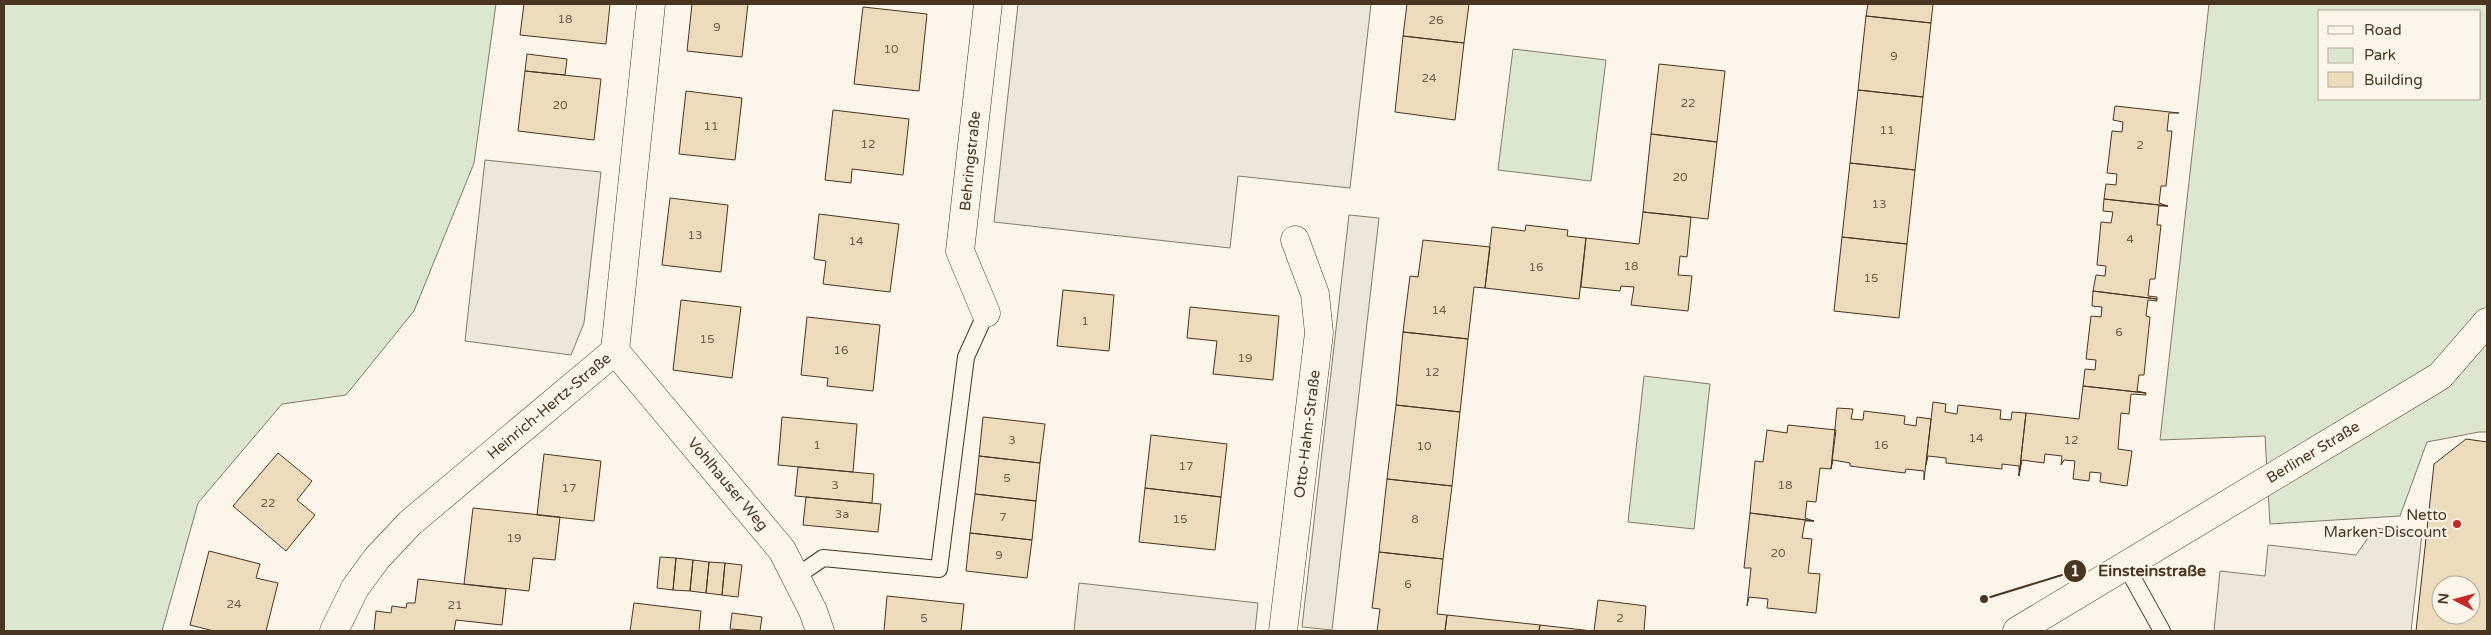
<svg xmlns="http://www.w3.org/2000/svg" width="2491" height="635" font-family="'Varela Round',sans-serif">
  <rect width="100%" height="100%" fill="#fbf6e9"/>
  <!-- green -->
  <path fill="#dce7d0" stroke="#887966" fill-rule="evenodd" d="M4,4H496L474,163L414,311L346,395L282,404L198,503L162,631H4Z
    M2209,4H2487V432H2479L2427,442L2400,516L2270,524L2265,436L2160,440ZM2320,11H2480V99H2320Z
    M1513,49L1606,60L1591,181L1498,170Z
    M1644,376L1710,384L1694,529L1628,522Z"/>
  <!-- parking -->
  <path fill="#ede7d9" stroke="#887966" d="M1018,4H1371L1350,188L1238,176L1230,248L994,222Z
    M485,160L601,172L584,323L571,355L465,341Z
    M1349,215L1379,218L1332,630L1302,627Z
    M2375,528L2422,534L2411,631H2214L2220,571L2265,576L2268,545L2356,555Z
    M1079,583L1258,603L1255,631H1074Z"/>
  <!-- building -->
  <path fill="#ecdcbc" stroke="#4a3520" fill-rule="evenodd" d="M524,4H610L606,44L520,35Z
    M692,4H748L742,57L687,51Z
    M1407,4H1469L1464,43L1403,36Z
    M1868,4H1933L1931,23L1866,16Z
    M863,7L927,14L919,91L854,84Z
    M1866,16L1931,23L1923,97L1858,90Z
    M1403,36L1464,43L1455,120L1395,112Z
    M527,54L567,59L565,75L525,71Z
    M1659,64L1725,71L1717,142L1651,134Z
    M525,71L601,79L594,140L518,131Z
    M1858,90L1923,97L1915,170L1850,163Z
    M686,91L742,98L735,160L679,154Z
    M2115,106L2179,113H2169L2167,131H2172L2166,186H2161L2159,203L2168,206L2104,199L2106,184L2116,185L2117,174L2107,173L2112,131L2122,132L2123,122L2113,120Z
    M833,110L909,119L903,175L852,169L851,183L825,180Z
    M1651,134L1717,142L1708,219L1643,212Z
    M1850,163L1915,170L1907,244L1842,237Z
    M670,198L728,205L721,272L662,265Z
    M2104,199L2168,206H2159L2157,225H2161L2155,279H2150L2148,296L2157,297V299L2093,291L2096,275L2105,276L2106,266L2097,265L2101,222L2111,223L2113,212L2103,211Z
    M1643,212L1691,217L1687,257L1680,256L1678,275L1692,276L1688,311L1631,305L1634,287L1621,286L1620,291L1581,287L1586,238L1639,244Z
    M819,214L899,224L890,292L823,284L826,261L814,259Z
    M1526,225L1568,230L1567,236L1586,238L1579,299L1485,288L1492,227L1525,231Z
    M1842,237L1907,244L1899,318L1834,311Z
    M1423,240L1490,247L1485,288L1474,287L1468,339L1403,332L1410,276L1418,277Z
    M1063,290L1114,295L1109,351L1057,346Z
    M2093,291L2157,299V301L2148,300L2146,316L2150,317L2144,375H2139L2137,391L2146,393L2083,386L2085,369L2095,370L2096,360L2086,359L2091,316L2101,317L2102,307L2092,306Z
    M681,300L741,307L732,378L673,370Z
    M1190,307L1279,316L1273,380L1213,374L1217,341L1187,338Z
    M807,317L880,325L873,391L827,386L828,378L801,375Z
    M1403,332L1468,339L1460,412L1396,405Z
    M2083,386L2146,393V395L2131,394L2129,414L2121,413L2118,449L2132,451L2127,486L2100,482L2101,473L2090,472L2089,481L2073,479L2075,461L2064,460L2061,465L2062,456L2045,454L2044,463L2022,460L2019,476L2026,413L2079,419Z
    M1933,402L1946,404L1945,412L1957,414L1958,405L2001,410L2000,419L2011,420L2012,412L2026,413L2019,476V466L2002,464V469L1973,466L1946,463V458L1928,456L1926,465Z
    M1396,405L1460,412L1452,486L1387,479Z
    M1837,408L1853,409L1851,419L1863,420L1864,411L1905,416L1904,424L1916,426L1917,417L1931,419L1924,480V471L1906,469L1905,473L1850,466V463L1833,460L1831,469Z
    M782,417L857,424L853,472L778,465Z
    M983,417L1045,424L1040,463L979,456Z
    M1788,425L1836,430L1831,469L1820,468L1816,502L1807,501L1805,518L1814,521L1750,513L1755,461L1763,462L1767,430L1787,433Z
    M1151,435L1227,444L1221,497L1145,488Z
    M2466,439L2487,442V631H2416L2434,464ZM2441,585H2471V615H2441Z
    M278,453L312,481L297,500L315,515L286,551L233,506Z
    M544,454L601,461L594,521L537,515Z
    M979,456L1040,463L1036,501L975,494Z
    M798,467L874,474L872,503L795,496Z
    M1387,479L1452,486L1443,559L1379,552Z
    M1145,488L1221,497L1215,550L1139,542Z
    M975,494L1036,501L1032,540L970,533Z
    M806,497L881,504L878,532L803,525Z
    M473,508L560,517L555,560L533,558L529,591L464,584Z
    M1750,513L1814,521H1805L1802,538L1812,539L1808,573L1820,574L1816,613L1767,608L1768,599L1749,597L1747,606L1751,568H1744Z
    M970,533L1032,540L1027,578L966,571Z
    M209,551L260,564L256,578L278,583L266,631H214L190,625Z
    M1379,552L1443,559L1437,614L1447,615L1445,631H1377L1380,609L1372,608Z
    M660,557L676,558L673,590L657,588Z
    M676,558L693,560L690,591L673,590Z
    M693,560L709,562L706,593L690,591Z
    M709,562L725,563L722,595L706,593Z
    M725,563L742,565L738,597L722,595Z
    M418,579L506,589L502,625L456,620L454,631H374L376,611L391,613L392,606L406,608L407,603H415Z
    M887,596L964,604L961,631H884Z
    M1598,600L1646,606L1644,631H1594Z
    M634,603L701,611L699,631H630Z
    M732,613L762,617L760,631L730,629Z
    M1447,615L1540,625L1539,631H1445Z
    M1540,625L1592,631H1539Z"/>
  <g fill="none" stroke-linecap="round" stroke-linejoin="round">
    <defs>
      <path id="lane" d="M2126,566L2162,631
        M797,576L823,558L939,569L966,357L986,313"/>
      <path id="street" d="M986,313L960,251L988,4
        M615,351L782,550L813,611L820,631
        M334,631L355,588L377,558L410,523L615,351L651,4
        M1283,631L1319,333L1315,294L1295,240"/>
      <path id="secondary" d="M2017,631L2440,376L2487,322"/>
    </defs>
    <!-- lane casing -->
    <use href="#lane" stroke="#4a3520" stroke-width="18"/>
    <!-- street casing -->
    <use href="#street" stroke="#4a3520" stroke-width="29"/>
    <!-- secondary casing -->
    <use href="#secondary" stroke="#4a3520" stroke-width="29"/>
    <!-- lane -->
    <use href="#lane" stroke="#fbf6e9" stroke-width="16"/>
    <!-- street -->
    <use href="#street" stroke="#fbf6e9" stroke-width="28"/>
    <!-- secondary -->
    <use href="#secondary" stroke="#fbf6e9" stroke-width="28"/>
  </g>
  <!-- markers -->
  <circle fill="#c62828" stroke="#fbf6e9" stroke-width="2" cx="2457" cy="524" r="5"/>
  <g text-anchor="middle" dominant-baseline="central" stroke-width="4" stroke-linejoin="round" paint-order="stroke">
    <!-- number labels -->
    <g font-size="12" fill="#725f47">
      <text x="565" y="19">18</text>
      <text x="1436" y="20">26</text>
      <text x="717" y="27">9</text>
      <text x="891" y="49">10</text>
      <text x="1894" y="56">9</text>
      <text x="1429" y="78">24</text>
      <text x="1688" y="103">22</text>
      <text x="560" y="105">20</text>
      <text x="711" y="126">11</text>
      <text x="1887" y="130">11</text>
      <text x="868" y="144">12</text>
      <text x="2140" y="145">2</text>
      <text x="1680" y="177">20</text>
      <text x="1879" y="204">13</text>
      <text x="695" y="235">13</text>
      <text x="2130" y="239">4</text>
      <text x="856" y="241">14</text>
      <text x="1631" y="266">18</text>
      <text x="1536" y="267">16</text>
      <text x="1871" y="278">15</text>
      <text x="1439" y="310">14</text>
      <text x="1085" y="321">1</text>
      <text x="2119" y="332">6</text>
      <text x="707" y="339">15</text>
      <text x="841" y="350">16</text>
      <text x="1245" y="358">19</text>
      <text x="1432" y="372">12</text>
      <text x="1976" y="438">14</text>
      <text x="1012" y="440">3</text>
      <text x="2071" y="440">12</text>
      <text x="817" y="445">1</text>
      <text x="1881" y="445">16</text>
      <text x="1424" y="446">10</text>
      <text x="1186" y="466">17</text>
      <text x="1007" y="478">5</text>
      <text x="835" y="485">3</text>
      <text x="1785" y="485">18</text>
      <text x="569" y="488">17</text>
      <text x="268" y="503">22</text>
      <text x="842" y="514">3a</text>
      <text x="1003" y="517">7</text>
      <text x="1180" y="519">15</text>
      <text x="1415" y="519">8</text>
      <text x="514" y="538">19</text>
      <text x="1778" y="553">20</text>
      <text x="999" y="555">9</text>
      <text x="1408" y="584">6</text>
      <text x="234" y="604">24</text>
      <text x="455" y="605">21</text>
      <text x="924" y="618">5</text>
      <text x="1620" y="618">2</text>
    </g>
    <!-- street labels -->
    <g font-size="15" fill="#4a3520" stroke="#fbf6e9">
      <text transform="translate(970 161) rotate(-84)">Behringstraße</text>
      <text transform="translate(549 406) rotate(-40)">Heinrich-Hertz-Straße</text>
      <text transform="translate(1307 434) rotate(-83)">Otto-Hahn-Straße</text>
      <text transform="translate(2313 452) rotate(-31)">Berliner Straße</text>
      <text transform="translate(728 484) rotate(50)">Vohlhauser Weg</text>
    </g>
    <!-- poi labels -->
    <g font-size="15" fill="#4a3520" stroke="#fbf6e9" text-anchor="end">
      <text x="2447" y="515">Netto<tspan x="2447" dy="17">Marken-Discount</tspan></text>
    </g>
  </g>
  <!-- callouts -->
  <path fill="none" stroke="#4a3520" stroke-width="2" d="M1984 599L2075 571"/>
  <g fill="#4a3520" stroke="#fbf6e9" stroke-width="2">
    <circle cx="1984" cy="599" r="5"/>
    <circle cx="2075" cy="571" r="12"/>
  </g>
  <g font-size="15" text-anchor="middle" font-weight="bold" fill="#fff">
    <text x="2075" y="576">1</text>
  </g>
  <g font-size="16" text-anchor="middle" font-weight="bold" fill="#4a3520" stroke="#fbf6e9" stroke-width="4" stroke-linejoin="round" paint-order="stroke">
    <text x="2152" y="576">Einsteinstraße</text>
  </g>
  <!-- border -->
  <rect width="2491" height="635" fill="none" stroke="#4a3520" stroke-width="10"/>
  <!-- legend -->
  <rect x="2318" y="10" width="162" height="90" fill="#fbf6e9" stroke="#b4a999"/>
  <rect x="2328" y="26" width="25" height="8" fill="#fbf6e9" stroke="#b4a999"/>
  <text x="2364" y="35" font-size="15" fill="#4a3520">Road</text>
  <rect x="2328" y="48" width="25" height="15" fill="#dce7d0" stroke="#b4a999"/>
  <text x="2364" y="60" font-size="15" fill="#4a3520">Park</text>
  <rect x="2328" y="72" width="25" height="15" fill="#ecdcbc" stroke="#b4a999"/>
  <text x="2364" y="85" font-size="15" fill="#4a3520">Building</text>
  <!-- north arrow -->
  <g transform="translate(2456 600) rotate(276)"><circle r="24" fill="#fbf6e9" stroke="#b4a999"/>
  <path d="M0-4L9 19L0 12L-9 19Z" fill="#c62828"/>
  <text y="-8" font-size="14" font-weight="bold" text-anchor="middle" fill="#4a3520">N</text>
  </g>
</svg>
